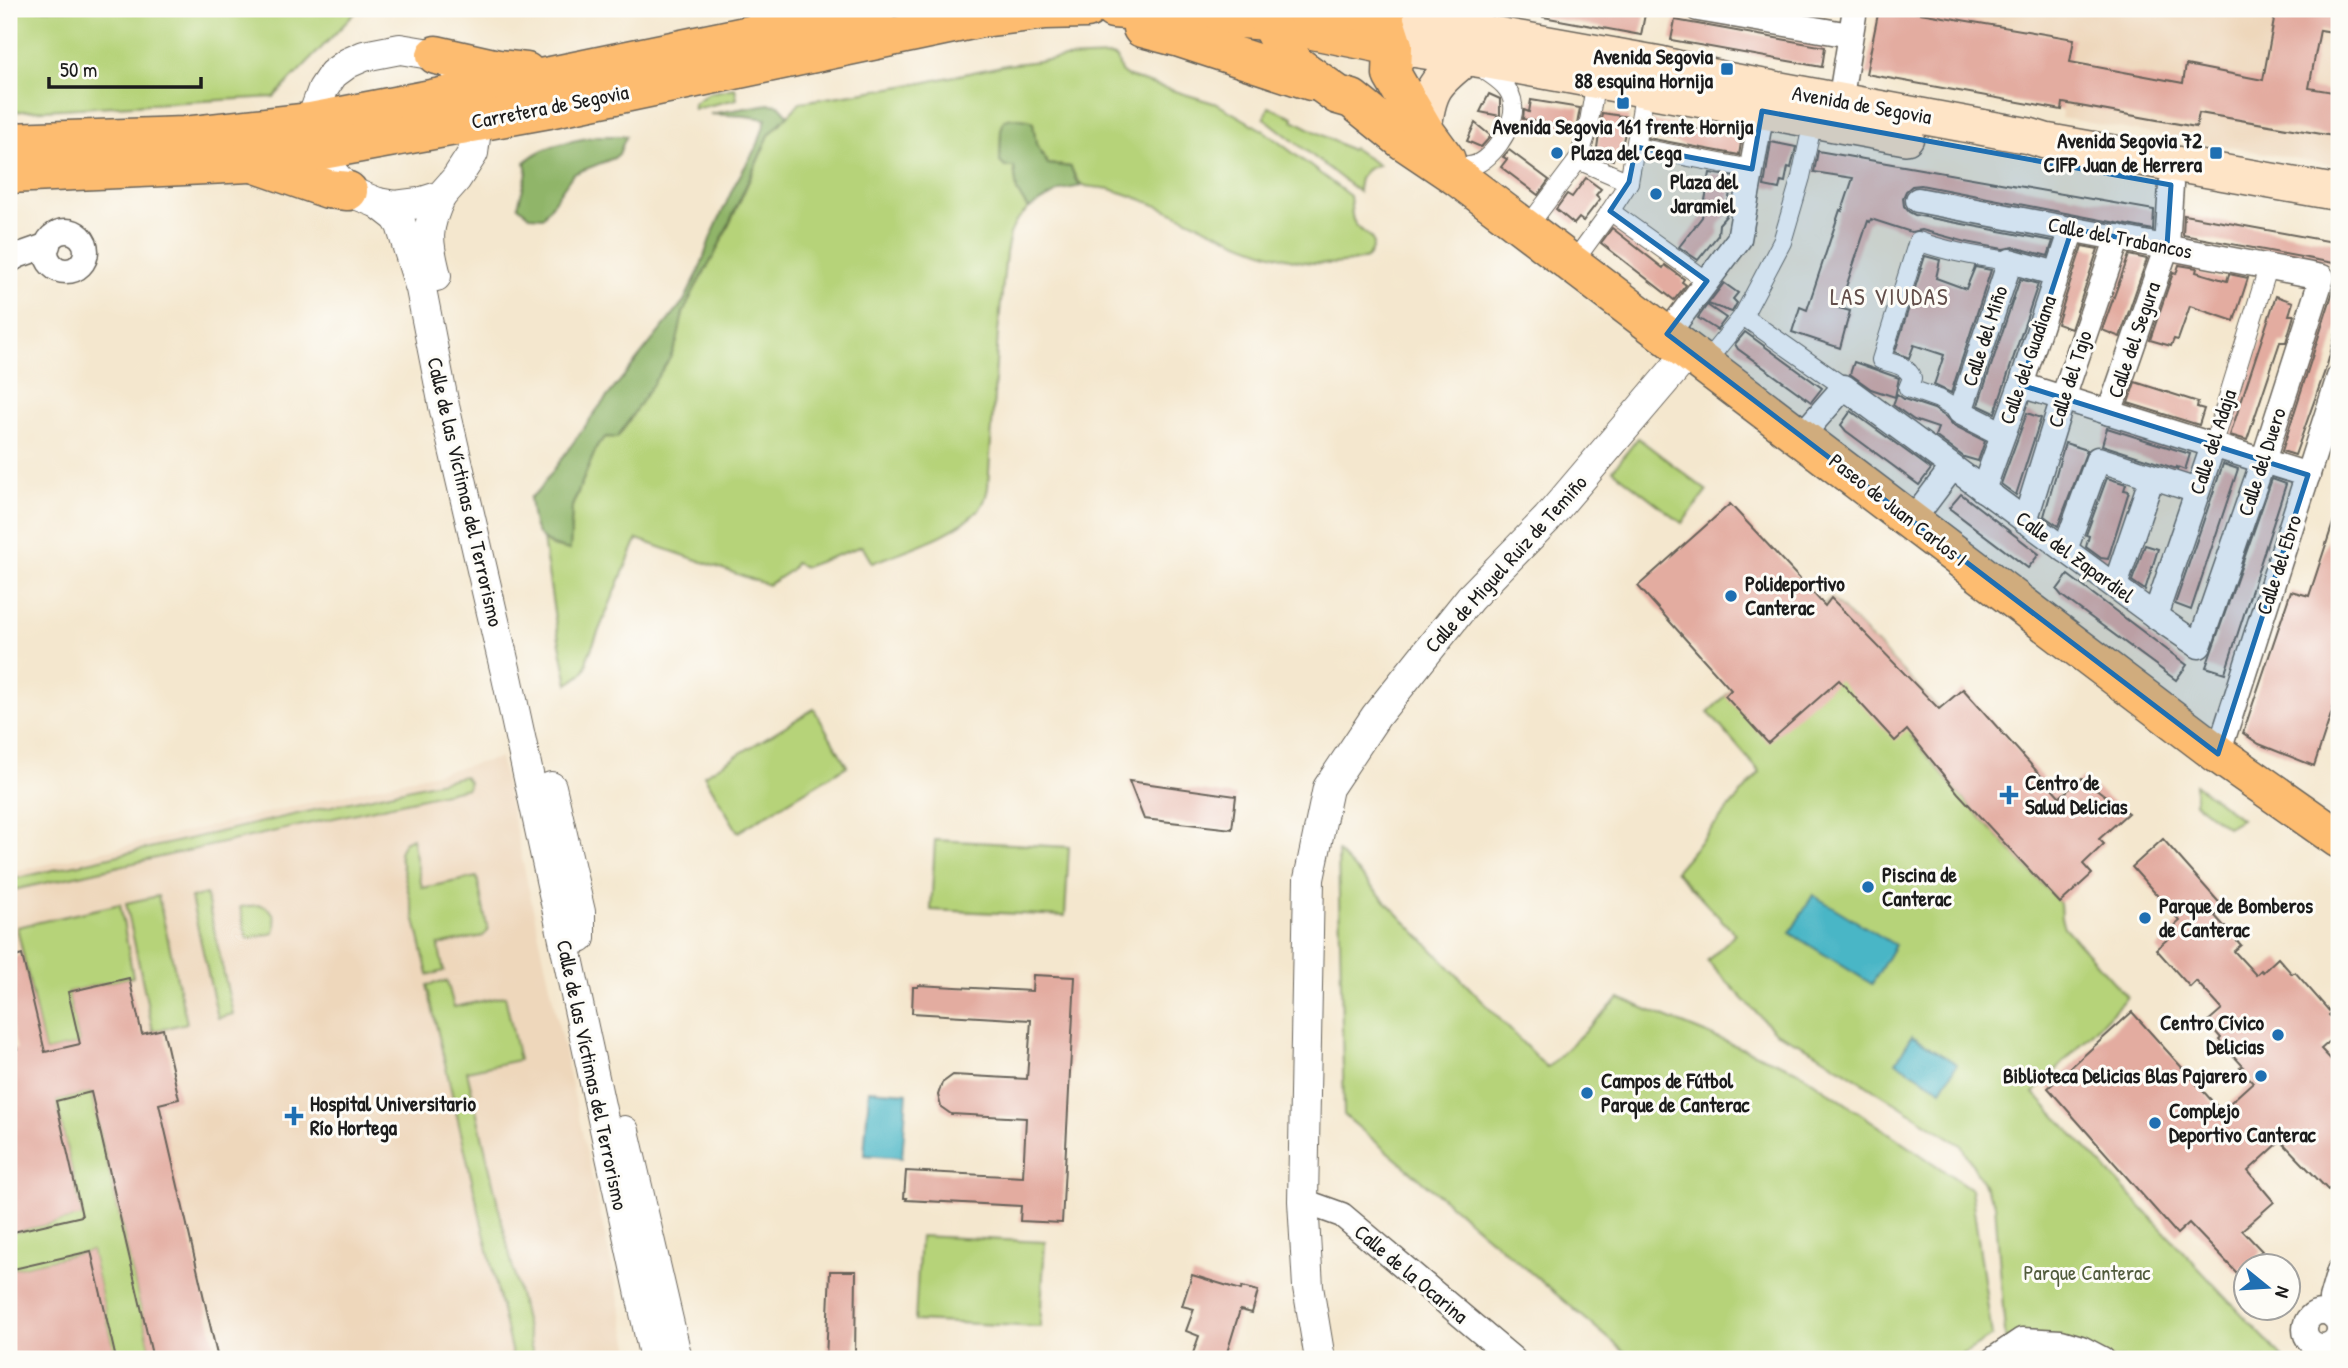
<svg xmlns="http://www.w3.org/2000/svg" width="2348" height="1368" font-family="'Patrick Hand',sans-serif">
	<rect width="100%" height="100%" fill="#fdfcf7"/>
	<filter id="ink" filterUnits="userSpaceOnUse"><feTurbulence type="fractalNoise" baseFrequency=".0143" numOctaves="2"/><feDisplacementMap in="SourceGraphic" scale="14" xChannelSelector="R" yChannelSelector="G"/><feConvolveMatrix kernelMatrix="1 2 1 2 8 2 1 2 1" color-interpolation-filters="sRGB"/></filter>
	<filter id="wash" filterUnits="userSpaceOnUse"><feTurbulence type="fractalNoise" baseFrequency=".00686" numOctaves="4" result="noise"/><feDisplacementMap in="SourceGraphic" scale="28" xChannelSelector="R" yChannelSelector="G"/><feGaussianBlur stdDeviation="1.57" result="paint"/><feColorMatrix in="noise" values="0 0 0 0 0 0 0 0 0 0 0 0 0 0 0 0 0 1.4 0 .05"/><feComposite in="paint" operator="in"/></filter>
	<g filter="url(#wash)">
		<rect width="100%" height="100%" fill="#f4e7ce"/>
		<g fill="#eed7bb">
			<polygon points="1896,9 2339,9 2339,166 2061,118 2074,39"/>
			<polygon points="500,758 632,1359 9,1359 9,873"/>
		</g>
		<g fill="#b6d379" stroke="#69784a" stroke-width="2">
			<polygon points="9,9 359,9 274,97 9,112"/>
			<path d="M1111 56 1117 58 1121 72 1126 76 1217 104 1264 131 1350 196C1351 203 1351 213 1353 220 1361 238 1384 233 1367 258 1345 265 1320 265 1298 261 1233 247 1176 208 1113 190 1089 183 1082 195 1071 167L1048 164 1036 144 1033 123 1001 130 1000 162 1014 167 1017 191 1028 209 1016 221 1010 234 1006 253 998 333 988 488C986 496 985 503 980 508 957 535 904 550 872 563L862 546 805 567 795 563 791 570 768 585 637 539 587 659C587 673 580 676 568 684L555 619 543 539 551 546 570 550 572 507 598 444 606 437 617 438 629 422 680 325C686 298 703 277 715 253 735 215 752 174 769 135L801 102 922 83 1006 65 1064 58Z"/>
			<polygon points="735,88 737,99 694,109 693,104 709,93"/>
			<path d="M1269 107 1293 117V120L1351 150 1353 148 1378 165C1364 168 1357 178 1359 192L1264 118Z"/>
			<polygon points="1638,438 1707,491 1682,523 1613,470"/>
			<polygon points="1831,598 1939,709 1911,736 1958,793 2060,903 2061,918 2064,927 2127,997 2034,1093 2284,1359 2007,1359 1995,1204 1961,1145 1812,1050 1775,1032 1707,961 1735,934 1675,871 1760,772 1708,712"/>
			<polygon points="814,709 847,766 738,832 704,775"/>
			<polygon points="464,776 469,782 468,788 9,891 9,880"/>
			<polygon points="2195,784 2241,819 2227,827 2195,803"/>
			<polygon points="412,838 422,888 477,877 488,931 483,936 438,945 444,971 428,975 399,852 404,842"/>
			<polygon points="935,840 1069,847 1065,916 931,910"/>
			<polygon points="1338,852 1547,1068 1619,998 1798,1071 1971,1189 1992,1336 1955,1359 1633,1359 1344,1115"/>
			<polygon points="206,894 233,1014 218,1018 191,898"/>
			<polygon points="158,896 187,1023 153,1031 126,903"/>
			<polygon points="120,904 133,977 68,992 80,1044 45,1052 17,927"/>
			<path d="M260 905C273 907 278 921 274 933L247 939 240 907Z"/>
			<polygon points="447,981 454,1007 505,996 519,1060 467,1071 534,1359 513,1359 427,985"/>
			<polygon points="91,1092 153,1359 116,1359 91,1251 9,1270 9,1233 82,1216 56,1101"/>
			<polygon points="920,1236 1045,1242 1040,1327 915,1321"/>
		</g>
		<g fill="#90b569" stroke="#566842" stroke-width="2">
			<path d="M769 104 779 105 788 115 769 135 715 254 697 284 683 313 677 342 670 358 617 438 606 437 598 444 572 506 570 550C534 542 534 532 530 498L539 490 599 407 684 301 699 271 710 239 734 186 758 144 766 119 745 116 710 114Z"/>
			<polygon points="1012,118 1028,120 1033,123 1036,144 1048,164 1071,167 1076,181 1082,186 1061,190 1028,209 1017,191 1014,167 1005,167 1000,162 1001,130 1004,120"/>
			<path d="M596 136H626L619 154 614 158 573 174 543 217 530 216 518 206 527 173 525 162C543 144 572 142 596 136Z"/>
		</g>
		<g fill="#49b6c6" stroke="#326971" stroke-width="2">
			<polygon points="1813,895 1895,945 1872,984 1790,933"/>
			<polygon points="1912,1036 1957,1064 1941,1090 1896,1062"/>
			<polygon points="869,1090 907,1093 902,1158 864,1155"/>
		</g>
		<g id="blocks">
			<g fill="#e3aca0">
				<polygon points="1543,9 1646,9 1641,35 1543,17"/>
				<polygon points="1879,9 1896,9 2074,39 2070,62 2183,83 2186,65 2263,80 2276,9 2339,9 2339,33 2320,30 2309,88 2339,93 2339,137 2199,113 2196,127 2063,103 2062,110 1866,74"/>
				<polygon points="1675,20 1825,47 1822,67 1671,40"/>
				<polygon points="1489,94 1500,99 1500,116 1480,112"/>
				<polygon points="1531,100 1580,108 1576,130 1523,119 1524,110 1529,112"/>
				<polygon points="1602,113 1629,117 1620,153 1615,152 1613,160 1596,155"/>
				<polygon points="1651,121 1742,137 1739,155 1648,138"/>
				<polygon points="1475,123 1491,136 1481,147 1467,141"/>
				<polygon points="1771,142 1796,147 1791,168 1788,167 1785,182 1781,181 1779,189 1764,186"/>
				<polygon points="1509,150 1549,180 1538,195 1501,167 1507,159 1503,157"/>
				<polygon points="1818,151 2154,210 2153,230 1921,185 1912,186 1906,191 1903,198 1904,206 1909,212 1915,215 2053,241 2048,256 2014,247 2003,249 1966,242 1922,230 1911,232 1871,219 1870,222 1868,221 1839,308 1850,311 1840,348 1792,332 1800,307 1807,310 1840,210 1842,211 1853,178 1814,172"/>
				<polygon points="1710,173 1735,177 1734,180 1732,180 1726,216 1719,224 1718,235 1698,260 1679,247 1702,217"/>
				<polygon points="1586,178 1601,189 1596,195 1600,199 1583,221 1579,218 1574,224 1556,209 1567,194 1572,197"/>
				<polygon points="2184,215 2339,243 2339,264 2183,235"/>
				<polygon points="1612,228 1663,268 1665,265 1684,279 1682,282 1686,285 1674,300 1601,243"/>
				<polygon points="2082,246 2098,249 2071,329 2057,324"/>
				<polygon points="2129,255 2147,259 2120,337 2102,330"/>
				<polygon points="1925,256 1940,260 1936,278 1966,289 1975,267 1991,270 1951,393 1934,385 1944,355 1914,345 1909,358 1895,352"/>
				<polygon points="2179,265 2197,268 2196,272 2227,281 2229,274 2248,278 2234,321 2190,306 2178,340 2174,339 2171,346 2150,340 2173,273 2176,274"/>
				<polygon points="2336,273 2339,274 2339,322 2327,365 2295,455 2282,451 2336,282"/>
				<polygon points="2020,279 2038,284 1995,413 1978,405"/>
				<polygon points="1724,283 1738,293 1733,299 1737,303 1732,312 1708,304"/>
				<polygon points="2276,296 2293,302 2289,315 2294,315 2286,342 2280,342 2247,440 2230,435"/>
				<polygon points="1707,305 1726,318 1717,330 1698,318"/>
				<polygon points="1745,332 1822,388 1811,402 1738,349 1735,344"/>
				<polygon points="1854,362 1899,378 1895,397 1871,389 1850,374"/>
				<polygon points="2135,382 2198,402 2197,407 2204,409 2199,425 2128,403"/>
				<polygon points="1897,394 1904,399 1934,409 1946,417 1953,425 1985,441 1978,461 1964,457 1935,436 1938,428 1914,420 1893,405"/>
				<polygon points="1851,411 1931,469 1919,485 1846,431 1841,425"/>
				<polygon points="2027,413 2041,418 2016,495 2001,484"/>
				<polygon points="2107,428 2190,454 2185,470 2177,467 2177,469 2102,445"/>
				<polygon points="2065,443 2087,450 2058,526 2044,516"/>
				<polygon points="2223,464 2238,469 2191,610 2175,604"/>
				<polygon points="2107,478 2126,484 2124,490 2129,491 2108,559 2101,558 2086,547 2089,536 2086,535"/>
				<polygon points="2272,479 2286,484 2225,673 2206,667"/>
				<polygon points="1961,494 2039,554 2028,568 1949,508"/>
				<polygon points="1730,504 1825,606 1831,598 1939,709 1963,689 2060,797 2082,778 2128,813 2099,839 2104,844 2083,864 2092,874 2060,903 1958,793 1907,730 1895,741 1839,680 1768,743 1725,696 1731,690 1638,586"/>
				<polygon points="2336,514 2339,514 2339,690 2314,766 2259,744 2243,733 2291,591 2309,596"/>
				<polygon points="2145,545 2158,549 2145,590 2132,581"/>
				<polygon points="2068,575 2187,665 2176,680 2062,596 2057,590"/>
				<polygon points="1129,781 1236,796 1232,829 1144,819"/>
				<polygon points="2163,839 2224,908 2215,916 2241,945 2234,951 2256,975 2261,970 2263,972 2278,958 2292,974 2295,972 2331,1013 2329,1015 2339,1026 2339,1033 2321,1049 2339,1068 2339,1179 2328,1190 2281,1141 2248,1171 2274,1202 2242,1230 2262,1251 2237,1273 2189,1223 2177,1234 2048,1088 2132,1012 2221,1111 2253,1082 2240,1068 2243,1066 2219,1040 2221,1038 2207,1022 2222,1009 2196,981 2190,987 2156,949 2177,931 2173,927 2180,921 2132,867"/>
				<polygon points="22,955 45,1052 80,1044 68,992 129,978 142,1034 163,1029 179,1099 159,1104 218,1359 153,1359 91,1092 56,1101 82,1216 9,1233 9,1051 17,1049 9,1014 9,959"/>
				<polygon points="1033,975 1075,977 1062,1223 1020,1221 1021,1206 906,1200 907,1198 904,1198 906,1171 1023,1177 1026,1118 951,1114 941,1107 938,1095 942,1083 953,1075 1027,1079 1031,1020 912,1013 913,987 918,987 918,985 1032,991"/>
				<polygon points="91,1251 116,1359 9,1359 9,1270"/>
				<polygon points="830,1271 856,1271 855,1359 826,1359"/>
				<polygon points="1192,1275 1241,1290 1242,1287 1258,1291 1252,1313 1240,1310 1225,1359 1191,1359 1199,1336 1186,1331 1194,1309 1182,1306"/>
			</g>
		</g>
	</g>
	<g filter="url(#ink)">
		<use href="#blocks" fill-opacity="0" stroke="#68635a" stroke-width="2"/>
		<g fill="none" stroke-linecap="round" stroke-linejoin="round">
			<g stroke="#68635a" stroke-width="20">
				<g id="pedestrian">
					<polyline points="1636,147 1752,169"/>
					<polyline points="1578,160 1629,182"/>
					<path d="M1468 166C1489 166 1516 125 1513 105 1512 89 1499 80 1487 72L1488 65"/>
					<polyline points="1610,211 1707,281"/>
					<polyline points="1526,229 1578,160 1587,133 1596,81"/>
					<polyline points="1572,264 1607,216 1629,182 1645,90"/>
					<polyline points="1743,316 1844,387"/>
					<polyline points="1705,363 1743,316 1782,242 1801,177 1813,121"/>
					<path d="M1960 412 1939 399 1908 388 1912 378C1907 365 1893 363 1881 360L1918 241C1948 252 1978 257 2010 261"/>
					<polyline points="2213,446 2268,268"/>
				</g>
			</g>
			<g stroke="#68635a" stroke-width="27">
				<g id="minor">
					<polyline points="1698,9 1850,35"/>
					<polyline points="1838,115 1855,9"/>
					<circle cx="66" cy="251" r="20"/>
					<polyline points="9,261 17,256 48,245"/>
					<polyline points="1667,334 1739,239 1762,111"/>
					<polyline points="2021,385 2308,475"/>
					<polyline points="2109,413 2167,246 2171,185"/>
					<polyline points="2003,434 1960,412 2010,261 2057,274"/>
					<polyline points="1801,436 1844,387 2155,616 2199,646 2263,461 2322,277 1918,200"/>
					<polyline points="1983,490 2021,385 2072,229"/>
					<polyline points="1912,521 1952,468"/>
					<polyline points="2025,521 2063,398 2118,237"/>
					<polyline points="2065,550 2098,459 2197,491"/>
					<polyline points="2115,586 2152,477"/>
					<polyline points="2155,616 2213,446"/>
					<polyline points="2218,754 2339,377"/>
					<polyline points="1303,1201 1342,1215 1513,1359"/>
					<circle cx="2322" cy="1329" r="17"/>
					<polyline points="2333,1316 2331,1299 2339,1271"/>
					<polyline points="1994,1359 2022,1340 2061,1342 2081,1348 2102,1359"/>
				</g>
			</g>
			<g stroke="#68635a" stroke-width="32">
				<g id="tertiary">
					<polygon points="400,49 436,55 456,68 472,92 477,122 473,153 456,179 441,196 419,203 395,206 378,203 348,191 315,152 311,122 323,89 333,74 348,63 364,56"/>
					<polyline points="378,203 396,217 401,225 421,289 444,406 507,677 655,1359"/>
					<path d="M436 276C427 241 425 229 441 196"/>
					<polyline points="551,787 580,912 580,938"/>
					<polyline points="624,1131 677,1359"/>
					<polyline points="1320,1359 1308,1287 1303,1201 1309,879 1328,788 1376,716 1470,598 1547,519 1690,351"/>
				</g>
			</g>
			<g stroke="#68635a" stroke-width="38">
				<g id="secondary">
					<polyline points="1385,15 1660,64 1726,80 2029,136 2045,141 2339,193"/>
					<polyline points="1393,46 1489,61 1906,137"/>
					<path d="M1424 130C1428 89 1435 82 1467 57"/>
				</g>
			</g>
			<g stroke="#68635a" stroke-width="41">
				<g id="primary">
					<polyline points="1113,9 1267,21 1393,46"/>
					<polyline points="1262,9 1281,45 1296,65 1338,95 1352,99 1404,141 1459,178 2218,754 2339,839"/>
					<polyline points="1344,9 1385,15"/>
					<polyline points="1381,9 1393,46 1392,75 1424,130 1446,160"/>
					<polyline points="1142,28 1180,38 1311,81"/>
					<polyline points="436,55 498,69 526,72"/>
					<polyline points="9,142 184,136 311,122 556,75 876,9"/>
					<polyline points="256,164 328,189 348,191"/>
					<polyline points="9,174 250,163 549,109 982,18 1046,10 1087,9"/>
				</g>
			</g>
			<use href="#pedestrian" stroke="#fff" stroke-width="18"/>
			<use href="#minor" stroke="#fff" stroke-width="24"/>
			<use href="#tertiary" stroke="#fff" stroke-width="30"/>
			<use href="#secondary" stroke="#fee4c6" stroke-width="35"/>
			<use href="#primary" stroke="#fdbc70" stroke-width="38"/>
		</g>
	</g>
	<path fill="#1f6fb2" fill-opacity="0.2" stroke="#1f6fb2" stroke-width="5" stroke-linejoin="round" d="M1762 111 2171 185 2167 246 2072 229 2021 385 2308 475 2218 754 1667 334 1707 281 1610 211 1629 182 1636 147 1752 169Z"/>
	<g fill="#1f6fb2" stroke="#fdfcf7" stroke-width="2.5">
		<rect x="1720" y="62" width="14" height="14" rx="3.5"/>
		<rect x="1616" y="96" width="14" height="14" rx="3.5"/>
		<circle cx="1557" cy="153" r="7"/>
		<rect x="2209" y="146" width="14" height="14" rx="3.5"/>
		<circle cx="1656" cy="194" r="7"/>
		<circle cx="1731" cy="596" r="7"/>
		<path d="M2005.5 784.5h7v7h7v7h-7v7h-7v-7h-7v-7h7z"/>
		<circle cx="1868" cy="887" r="7"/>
		<circle cx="2145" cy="918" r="7"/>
		<circle cx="2278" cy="1035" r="7"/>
		<circle cx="2261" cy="1076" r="7"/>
		<circle cx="1587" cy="1093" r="7"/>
		<path d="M290.5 1105.5h7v7h7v7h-7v7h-7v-7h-7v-7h7z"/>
		<circle cx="2155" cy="1123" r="7"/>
	</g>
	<g text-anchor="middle" stroke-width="6" stroke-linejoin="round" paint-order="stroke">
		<g font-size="21" font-weight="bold" fill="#1c1c1c" stroke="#fdfcf7" text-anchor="start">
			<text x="1713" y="64" text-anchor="end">Avenida Segovia<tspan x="1713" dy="24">88 esquina Hornija</tspan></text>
			<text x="1623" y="134" text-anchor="middle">Avenida Segovia 161 frente Hornija</text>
			<text x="2202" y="148" text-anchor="end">Avenida Segovia 72<tspan x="2202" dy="24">CIFP Juan de Herrera</tspan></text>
			<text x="1571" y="160">Plaza del Cega</text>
			<text x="1670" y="189">Plaza del<tspan x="1670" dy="24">Jaramiel</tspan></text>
			<text x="1745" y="591">Polideportivo<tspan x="1745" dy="24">Canterac</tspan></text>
			<text x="2025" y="790">Centro de<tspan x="2025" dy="24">Salud Delicias</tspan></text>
			<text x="1882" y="882">Piscina de<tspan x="1882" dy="24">Canterac</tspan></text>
			<text x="2159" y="913">Parque de Bomberos<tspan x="2159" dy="24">de Canterac</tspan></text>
			<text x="2264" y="1030" text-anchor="end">Centro Cívico<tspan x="2264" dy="24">Delicias</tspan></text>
			<text x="2247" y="1083" text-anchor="end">Biblioteca Delicias Blas Pajarero</text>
			<text x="1601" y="1088">Campos de Fútbol<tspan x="1601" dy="24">Parque de Canterac</tspan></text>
			<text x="310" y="1111">Hospital Universitario<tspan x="310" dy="24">Río Hortega</tspan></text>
			<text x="2169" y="1118">Complejo<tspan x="2169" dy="24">Deportivo Canterac</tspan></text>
		</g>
		<g font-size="21" fill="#1c1c1c" stroke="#fdfcf7">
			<text transform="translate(1862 105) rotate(10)" y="7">Avenida de Segovia</text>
			<text transform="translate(550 107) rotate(-11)" y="7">Carretera de Segovia</text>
			<text transform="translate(2120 238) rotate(11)" y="7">Calle del Trabancos</text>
			<text transform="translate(1985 336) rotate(-72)" y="7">Calle del Miño</text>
			<text transform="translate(2134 340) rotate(-71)" y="7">Calle del Segura</text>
			<text transform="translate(2028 360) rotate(-71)" y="7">Calle del Guadiana</text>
			<text transform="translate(2070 379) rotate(-72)" y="7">Calle del Tajo</text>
			<text transform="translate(2213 442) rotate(-72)" y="7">Calle del Adaja</text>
			<text transform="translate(2262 462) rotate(-72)" y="7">Calle del Duero</text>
			<text transform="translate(465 492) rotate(77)" y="7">Calle de las Víctimas del Terrorismo</text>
			<text transform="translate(1898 510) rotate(38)" y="7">Paseo de Juan Carlos I</text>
			<text transform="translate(2075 557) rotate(36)" y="7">Calle del Zapardiel</text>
			<text transform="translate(1506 564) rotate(-48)" y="7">Calle de Miguel Ruiz de Temiño</text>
			<text transform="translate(2279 565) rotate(-72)" y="7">Calle del Ebro</text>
			<text transform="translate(592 1075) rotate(78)" y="7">Calle de las Víctimas del Terrorismo</text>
			<text transform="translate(1411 1274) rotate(40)" y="7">Calle de la Ocarina</text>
		</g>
		<g font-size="21" fill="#525c3d" stroke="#fdfcf7">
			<text x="2087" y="1280">Parque Canterac</text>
		</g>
		<g font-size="23" letter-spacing="2" fill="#624e4a" stroke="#fdfcf7">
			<text x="1890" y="305">LAS VIUDAS</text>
		</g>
	</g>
	<rect width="2348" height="1368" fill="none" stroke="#fdfcf7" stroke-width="35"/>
	<g transform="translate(2267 1287) rotate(108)"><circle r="33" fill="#fdfcf7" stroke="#a3a29f" stroke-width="2"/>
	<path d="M0-5L12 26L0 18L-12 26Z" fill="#1f6fb2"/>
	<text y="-10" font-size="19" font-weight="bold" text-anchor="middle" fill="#1c1c1c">N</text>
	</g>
	<path d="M49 77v10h152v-10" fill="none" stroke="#1c1c1c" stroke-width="3.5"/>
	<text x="60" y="77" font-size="21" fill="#1c1c1c" stroke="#fdfcf7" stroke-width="5" paint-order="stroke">50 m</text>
</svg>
